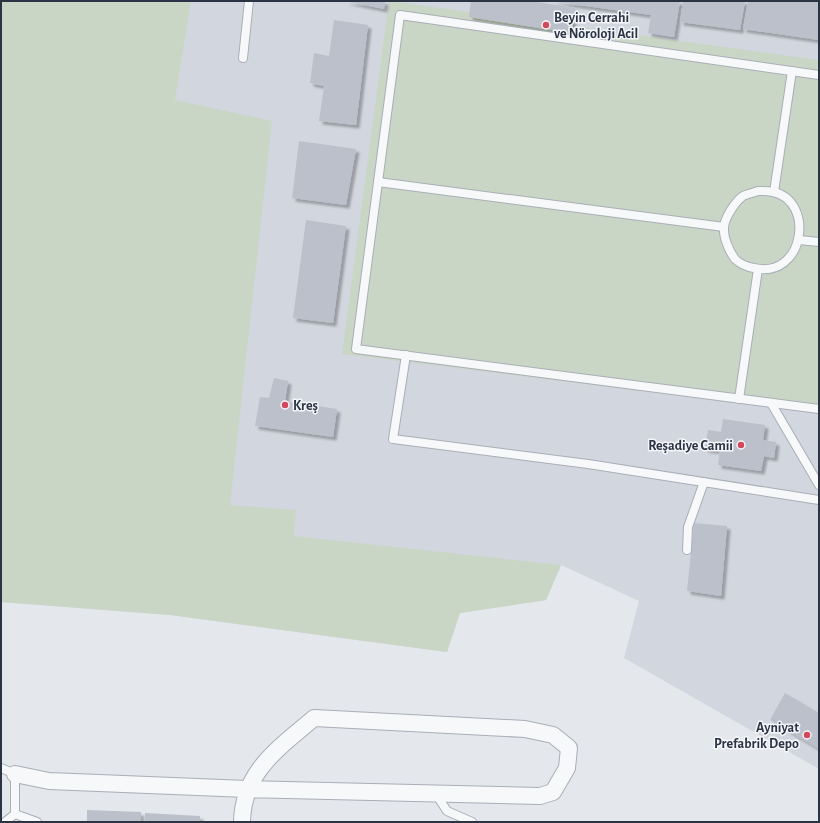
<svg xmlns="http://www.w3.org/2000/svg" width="820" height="823" font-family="'Alegreya Sans',sans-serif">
	<defs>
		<filter id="shadow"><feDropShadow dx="3.5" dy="3.5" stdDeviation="1" flood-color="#0004"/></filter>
	</defs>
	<rect width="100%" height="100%" fill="#e4e7ec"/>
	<polygon fill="#d2d6de" points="1,1 819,1 819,769 624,658 639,601 561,565 546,600 460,613 447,652 170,615 1,602"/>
	<g fill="#c9d6c5">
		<polygon points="1,1 191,1 175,100 272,121 230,505 296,510 294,536 561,565 546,600 460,613 447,652 170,615 1,602"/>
		<polygon points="389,1 819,60 819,413 342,354"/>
	</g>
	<g fill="#bbc0ca" filter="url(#shadow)">
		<polygon points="345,1 385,1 384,9"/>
		<polygon points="471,1 531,1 575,8 571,33 469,17"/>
		<polygon points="550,1 680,1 674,37 648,33 651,15"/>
		<polygon points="683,1 745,1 740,30 680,22"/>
		<polygon points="748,1 819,1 819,40 743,29"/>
		<polygon points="334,20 368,25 356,125 319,121 324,86 310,83 314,53 329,56"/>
		<polygon points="299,141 356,149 346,205 292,198"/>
		<polygon points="306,220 346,226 333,323 293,318"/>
		<polygon points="274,378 288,381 285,401 337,409 333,437 255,426 260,397 269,398"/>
		<polygon points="723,419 765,425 763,440 776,442 774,458 764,456 761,471 718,465 720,451 705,449 708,430 721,432"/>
		<polygon points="694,523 727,526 721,596 687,591"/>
		<polygon points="785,693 819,713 819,749 770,720"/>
		<polygon points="87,810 141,812 141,822 87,822"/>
		<polygon points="145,813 200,816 200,822 145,822"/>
	</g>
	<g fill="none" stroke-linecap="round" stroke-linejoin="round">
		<g stroke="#a9aeb7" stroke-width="10">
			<g id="lane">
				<polyline points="243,58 249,1"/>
				<polyline points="819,75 400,15 356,349 819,409"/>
				<polyline points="378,182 724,227"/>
				<path d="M758 191C762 191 768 191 773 192 816 201 804 280 754 268 747 267 740 264 735 259 729 251 723 237 724 227 725 217 735 202 743 196 747 194 753 193 758 191Z"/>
				<polyline points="774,192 792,71"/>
				<polyline points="799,240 819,242"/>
				<polyline points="406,355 393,439 588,464 819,500"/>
				<polyline points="739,399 758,269"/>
				<polyline points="771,403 819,485"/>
				<polyline points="687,550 688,527 704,482"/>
				<polyline points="1,768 15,774 15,814"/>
				<polyline points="436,794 447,811 472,822"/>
				<polyline points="15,814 37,822"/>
				<polyline points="5,822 15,814"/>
			</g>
		</g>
		<g stroke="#a9aeb7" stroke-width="18">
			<path id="street" d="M15 774 49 781 247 789 540 796 553 792 567 768 569 748 553 735 525 729 314 718C279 748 243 771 242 822"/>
		</g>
		<use href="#lane" stroke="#f7f8fa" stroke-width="8"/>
		<use href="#street" stroke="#f7f8fa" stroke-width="16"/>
	</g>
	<g fill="#d1495b" stroke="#f4f6f9" stroke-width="1.5">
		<circle cx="546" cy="25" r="4"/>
		<circle cx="285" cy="405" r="4"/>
		<circle cx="741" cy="445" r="4"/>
		<circle cx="807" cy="735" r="4"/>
	</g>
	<g text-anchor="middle" stroke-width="3" stroke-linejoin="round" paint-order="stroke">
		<g font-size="14" font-weight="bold" fill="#2b3445" stroke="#f4f6f9" text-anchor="start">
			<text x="554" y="22">Beyin Cerrahi<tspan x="554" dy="16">ve Nöroloji Acil</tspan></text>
			<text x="293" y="410">Kreş</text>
			<text x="733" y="450" text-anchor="end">Reşadiye Camii</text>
			<text x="799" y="732" text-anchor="end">Ayniyat<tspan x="799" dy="16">Prefabrik Depo</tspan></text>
		</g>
	</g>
	<rect width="820" height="823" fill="none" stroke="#2b3445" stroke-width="4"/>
</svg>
